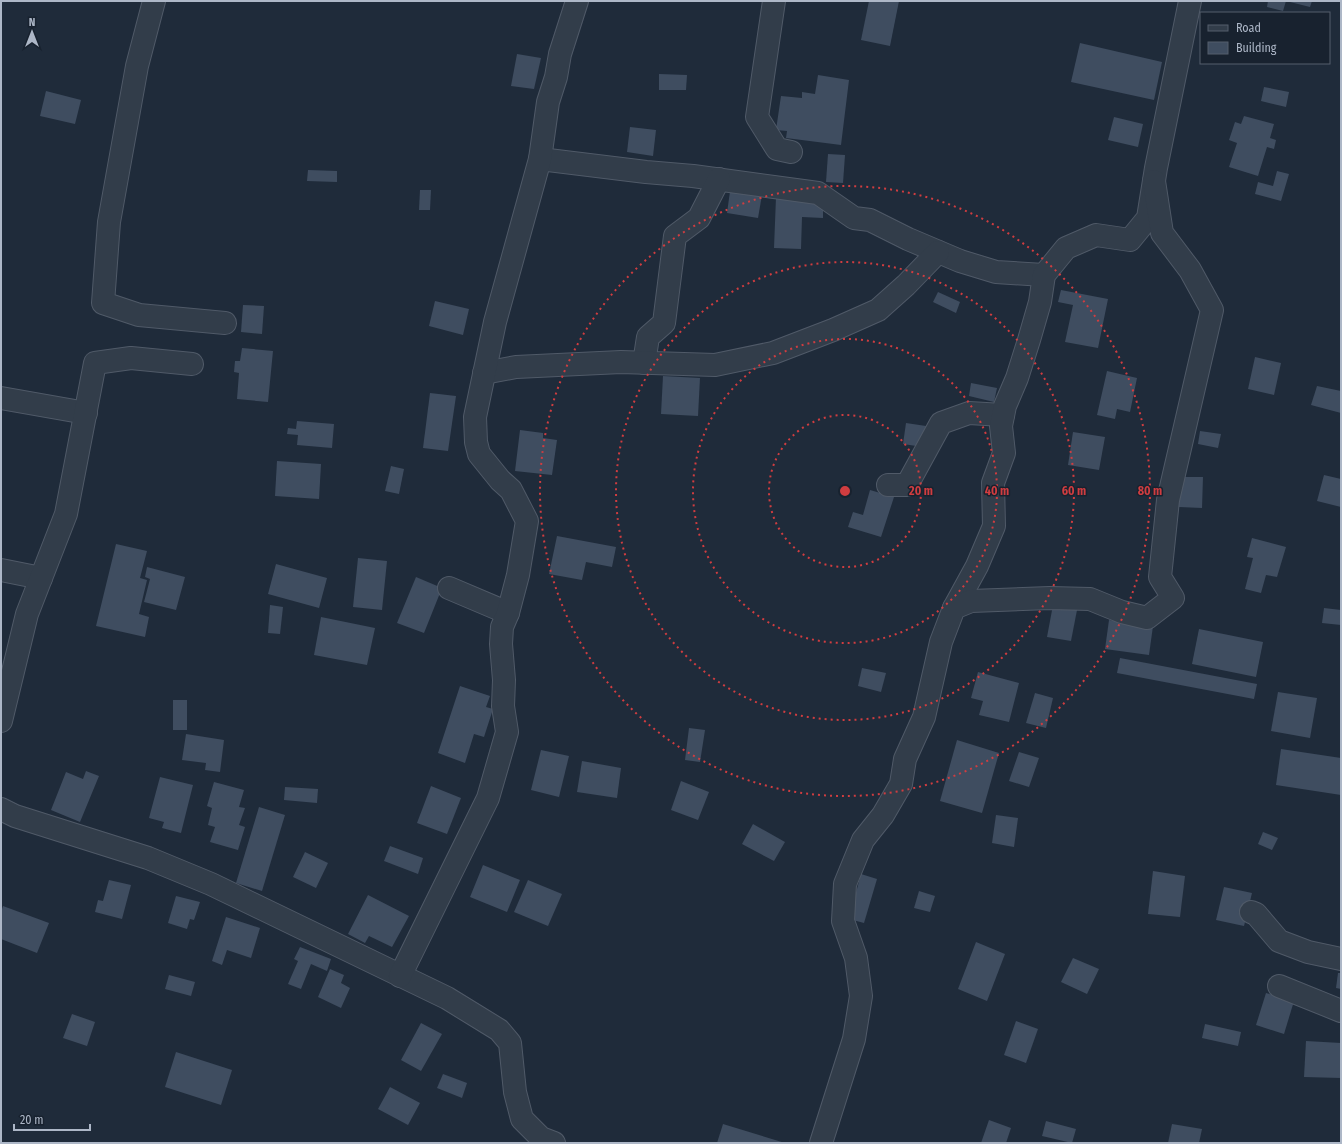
<svg xmlns="http://www.w3.org/2000/svg" width="1342" height="1144" font-family="'Fira Sans Condensed',sans-serif">
	<rect width="100%" height="100%" fill="#1f2b3a"/>
	<g fill="#3f4d60">
		<polygon points="869,1 899,1 890,46 861,40"/>
		<polygon points="1268,1 1286,1 1283,11 1267,7"/>
		<polygon points="1286,1 1312,1 1310,7"/>
		<polygon points="1080,43 1162,62 1154,100 1071,82"/>
		<polygon points="517,54 541,58 534,89 511,86"/>
		<polygon points="659,74 687,75 686,90 659,90"/>
		<polygon points="818,75 849,80 841,145 786,138 787,131 776,130 781,96 802,98 802,92 815,94"/>
		<polygon points="1264,87 1289,92 1286,107 1261,101"/>
		<polygon points="46,91 81,100 75,124 40,116"/>
		<polygon points="1244,116 1274,124 1270,138 1276,140 1274,149 1267,147 1258,176 1229,167 1237,143 1229,140 1235,122 1241,124"/>
		<polygon points="1114,117 1143,124 1138,147 1108,140"/>
		<polygon points="630,127 656,130 653,156 627,152"/>
		<polygon points="828,154 845,155 843,183 826,182"/>
		<polygon points="308,170 337,171 337,182 307,181"/>
		<polygon points="1277,171 1289,174 1281,201 1255,194 1258,182 1273,186"/>
		<polygon points="731,184 763,189 758,218 727,213"/>
		<polygon points="420,190 431,190 430,210 419,210"/>
		<polygon points="776,197 823,199 823,218 802,217 801,249 774,248"/>
		<polygon points="1061,290 1108,299 1098,348 1065,342 1073,305 1058,302"/>
		<polygon points="938,292 960,302 956,313 933,302"/>
		<polygon points="435,301 469,309 463,335 429,326"/>
		<polygon points="243,305 264,306 262,334 241,332"/>
		<polygon points="242,348 273,351 268,402 237,399 239,373 234,372 235,361 240,361"/>
		<polygon points="1255,357 1281,363 1274,395 1248,389"/>
		<polygon points="1107,371 1137,378 1130,412 1117,409 1115,419 1097,415"/>
		<polygon points="663,376 700,378 698,416 661,414"/>
		<polygon points="971,383 997,388 994,402 969,396"/>
		<polygon points="1317,386 1341,391 1341,413 1311,405"/>
		<polygon points="430,393 456,396 448,451 423,448"/>
		<polygon points="297,421 334,424 332,448 297,445 298,435 287,434 288,428 296,429"/>
		<polygon points="906,423 926,426 923,447 903,444"/>
		<polygon points="520,430 543,433 543,438 557,440 552,475 515,471"/>
		<polygon points="1200,431 1221,434 1218,448 1198,444"/>
		<polygon points="1073,432 1105,437 1099,470 1068,465"/>
		<polygon points="277,461 321,464 319,499 275,496"/>
		<polygon points="391,466 404,469 399,494 385,491"/>
		<polygon points="1324,475 1341,479 1341,507 1317,501"/>
		<polygon points="1179,477 1203,477 1202,508 1179,507"/>
		<polygon points="870,490 894,497 881,537 848,527 853,512 863,515"/>
		<polygon points="557,536 616,547 612,567 586,562 582,580 549,574"/>
		<polygon points="1252,538 1286,547 1277,577 1266,575 1261,593 1245,589 1253,558 1247,557"/>
		<polygon points="116,544 147,551 140,578 147,580 139,614 149,617 145,637 96,626"/>
		<polygon points="358,558 387,561 382,610 353,607"/>
		<polygon points="276,564 327,578 319,608 268,594"/>
		<polygon points="147,567 185,577 176,610 144,602 150,579 145,577"/>
		<polygon points="416,577 442,588 424,633 397,623"/>
		<polygon points="270,605 283,607 280,634 268,633"/>
		<polygon points="1053,605 1077,610 1071,641 1047,637"/>
		<polygon points="1324,608 1341,610 1341,625 1322,623"/>
		<polygon points="321,617 375,628 367,665 314,655"/>
		<polygon points="1109,620 1153,626 1149,655 1105,649"/>
		<polygon points="1199,629 1263,642 1256,677 1192,664"/>
		<polygon points="1120,658 1257,684 1254,699 1117,673"/>
		<polygon points="862,668 886,673 881,692 858,686"/>
		<polygon points="978,672 1019,683 1009,722 979,715 983,701 971,698"/>
		<polygon points="460,686 490,696 486,707 493,709 484,737 474,734 465,763 438,753"/>
		<polygon points="1278,692 1317,698 1310,738 1271,731"/>
		<polygon points="1035,693 1053,698 1046,728 1026,723"/>
		<rect x="173" y="700" width="14" height="30"/>
		<polygon points="689,728 705,730 700,762 685,760"/>
		<polygon points="186,734 224,740 220,772 205,770 206,763 182,760"/>
		<polygon points="957,740 999,753 982,813 940,801"/>
		<polygon points="1281,749 1341,758 1341,795 1276,785"/>
		<polygon points="541,750 569,756 559,797 531,790"/>
		<polygon points="1019,752 1039,758 1029,787 1009,781"/>
		<polygon points="582,761 621,768 617,798 577,792"/>
		<polygon points="86,771 99,776 80,822 51,810 66,772 83,779"/>
		<polygon points="160,777 193,785 181,833 162,828 164,822 149,818"/>
		<polygon points="681,781 709,792 698,820 671,810"/>
		<polygon points="214,782 244,790 239,807 245,808 239,825 245,827 238,850 210,842 215,827 208,825 212,808 207,806"/>
		<polygon points="431,786 461,798 447,834 417,823"/>
		<polygon points="285,787 318,789 317,803 284,800"/>
		<polygon points="259,807 285,815 262,891 236,883"/>
		<polygon points="996,815 1018,818 1014,847 992,843"/>
		<polygon points="753,824 785,842 774,861 742,844"/>
		<polygon points="1263,832 1278,838 1272,850 1258,844"/>
		<polygon points="390,846 423,858 418,874 384,861"/>
		<polygon points="305,852 328,863 316,888 293,877"/>
		<polygon points="483,865 520,880 507,912 470,897"/>
		<polygon points="1153,871 1185,876 1180,917 1148,914"/>
		<polygon points="861,874 877,879 864,923 849,919"/>
		<polygon points="109,880 131,885 122,919 95,912 98,900 103,901"/>
		<polygon points="528,880 562,894 548,926 514,912"/>
		<polygon points="1224,887 1252,893 1244,926 1216,920"/>
		<polygon points="919,891 935,896 930,912 914,908"/>
		<polygon points="368,895 409,916 392,947 369,936 365,943 348,934"/>
		<polygon points="176,896 200,902 194,920 190,919 187,929 168,923"/>
		<polygon points="3,906 49,923 37,953 1,939 1,912"/>
		<polygon points="226,917 260,928 251,958 227,950 222,965 212,961"/>
		<polygon points="976,942 1005,954 987,1001 958,989"/>
		<polygon points="300,947 331,959 327,971 311,964 301,989 288,984 298,961 294,959"/>
		<polygon points="1073,958 1099,969 1087,994 1061,982"/>
		<polygon points="330,969 344,975 341,983 350,988 341,1008 318,997"/>
		<polygon points="1338,973 1341,973 1341,989 1336,988"/>
		<polygon points="169,975 195,982 191,996 165,989"/>
		<polygon points="1266,993 1294,1001 1284,1034 1256,1025"/>
		<polygon points="72,1014 95,1022 87,1046 63,1038"/>
		<polygon points="1016,1021 1038,1029 1026,1063 1004,1055"/>
		<polygon points="421,1023 442,1034 421,1071 401,1060"/>
		<polygon points="1205,1024 1241,1032 1238,1046 1202,1038"/>
		<polygon points="1306,1041 1341,1043 1341,1078 1304,1077"/>
		<polygon points="176,1052 232,1070 221,1105 165,1087"/>
		<polygon points="443,1074 467,1083 462,1098 437,1088"/>
		<polygon points="390,1087 420,1103 408,1125 378,1109"/>
		<polygon points="989,1120 1011,1128 1006,1143 981,1143"/>
		<polygon points="1046,1121 1076,1129 1072,1143 1042,1136"/>
		<polygon points="723,1124 785,1143 717,1143"/>
		<polygon points="1172,1124 1202,1129 1199,1143 1168,1143"/>
	</g>
	<g fill="none" stroke-linecap="round" stroke-linejoin="round">
		<g stroke="#505a68" stroke-width="24">
			<g id="street">
				<polyline points="154,1 137,66 109,222 103,303 139,315 225,323"/>
				<polyline points="774,1 757,117 777,149 791,152"/>
				<polyline points="540,159 646,172 693,176 818,193 854,218 870,220 908,239 960,261 996,272 1044,275"/>
				<polyline points="644,363 648,337 664,323 675,236 699,218 719,179"/>
				<polyline points="484,373 516,367 621,362 715,365 773,353 833,330 878,310 906,285 938,252"/>
				<polyline points="1,398 86,413"/>
				<polyline points="888,485 907,485 941,423 969,413 1003,415"/>
				<polyline points="1,570 41,578"/>
				<polyline points="449,588 508,613"/>
				<polyline points="954,608 977,566 994,526 993,483 1004,453 1001,426 1005,406 1017,378 1029,340 1040,302 1044,275 1066,248 1096,235 1130,240 1148,218 1156,168 1190,1"/>
				<polyline points="1,721 27,614 66,514 95,363 131,358 192,364"/>
				<polyline points="1,809 15,816 148,858 211,884 447,998 499,1030 510,1043 515,1092 522,1119 541,1138 554,1143"/>
				<polyline points="1251,912 1256,914 1279,941 1308,952 1341,959"/>
				<polyline points="400,976 488,798 507,732 503,706 504,680 501,644 502,627 508,613 518,575 527,521 511,490 500,480 479,454 476,442 475,417 495,322 540,159 548,102 556,77 560,54 577,1"/>
				<polyline points="1279,986 1341,1011"/>
				<polyline points="821,1143 854,1039 861,996 856,958 843,921 845,884 863,840 883,815 901,784 905,759 924,717 941,642 954,608 971,601 1050,598 1090,599 1122,612 1147,618 1173,598 1160,577 1168,500 1212,310 1190,270 1162,233 1154,181"/>
			</g>
		</g>
		<use href="#street" stroke="#323d4a" stroke-width="22"/>
	</g>
	<g fill="none" stroke="#d03d40" stroke-width="2" stroke-dasharray="2 4">
		<circle cx="845" cy="491" r="76"/>
		<circle cx="845" cy="491" r="152"/>
		<circle cx="845" cy="491" r="229"/>
		<circle cx="845" cy="491" r="305"/>
	</g>
	<circle cx="845" cy="491" r="6" fill="#d03d40" stroke="#18222f" stroke-width="2"/>
	<g font-size="12" text-anchor="middle" font-weight="bold" fill="#d03d40" stroke="#18222f" stroke-width="3" stroke-linejoin="round" paint-order="stroke">
		<text x="921" y="495">20 m</text>
		<text x="997" y="495">40 m</text>
		<text x="1074" y="495">60 m</text>
		<text x="1150" y="495">80 m</text>
	</g>
	<rect width="1342" height="1144" fill="none" stroke="#adb7c7" stroke-width="4"/>
	<rect x="1200" y="12" width="130" height="52" fill="#18222f" stroke="#545e6c"/>
	<rect x="1208" y="25" width="20" height="6" fill="#323d4a" stroke="#545e6c"/>
	<text x="1236" y="32" font-size="12" fill="#adb7c7">Road</text>
	<rect x="1208" y="42" width="20" height="12" fill="#3f4d60" stroke="#545e6c"/>
	<text x="1236" y="52" font-size="12" fill="#adb7c7">Building</text>
	<g transform="translate(32 32)" stroke="#18222f" stroke-width="3" paint-order="stroke">
	<path d="M0-3L7 15L0 10L-7 15Z" fill="#adb7c7"/>
	<text y="-6" font-size="11" font-weight="bold" text-anchor="middle" fill="#adb7c7">N</text>
	</g>
	<path d="M14 1124v6h76v-6" fill="none" stroke="#adb7c7" stroke-width="2"/>
	<text x="20" y="1124" font-size="12" fill="#adb7c7" stroke="#18222f" stroke-width="3" paint-order="stroke">20 m</text>
</svg>
